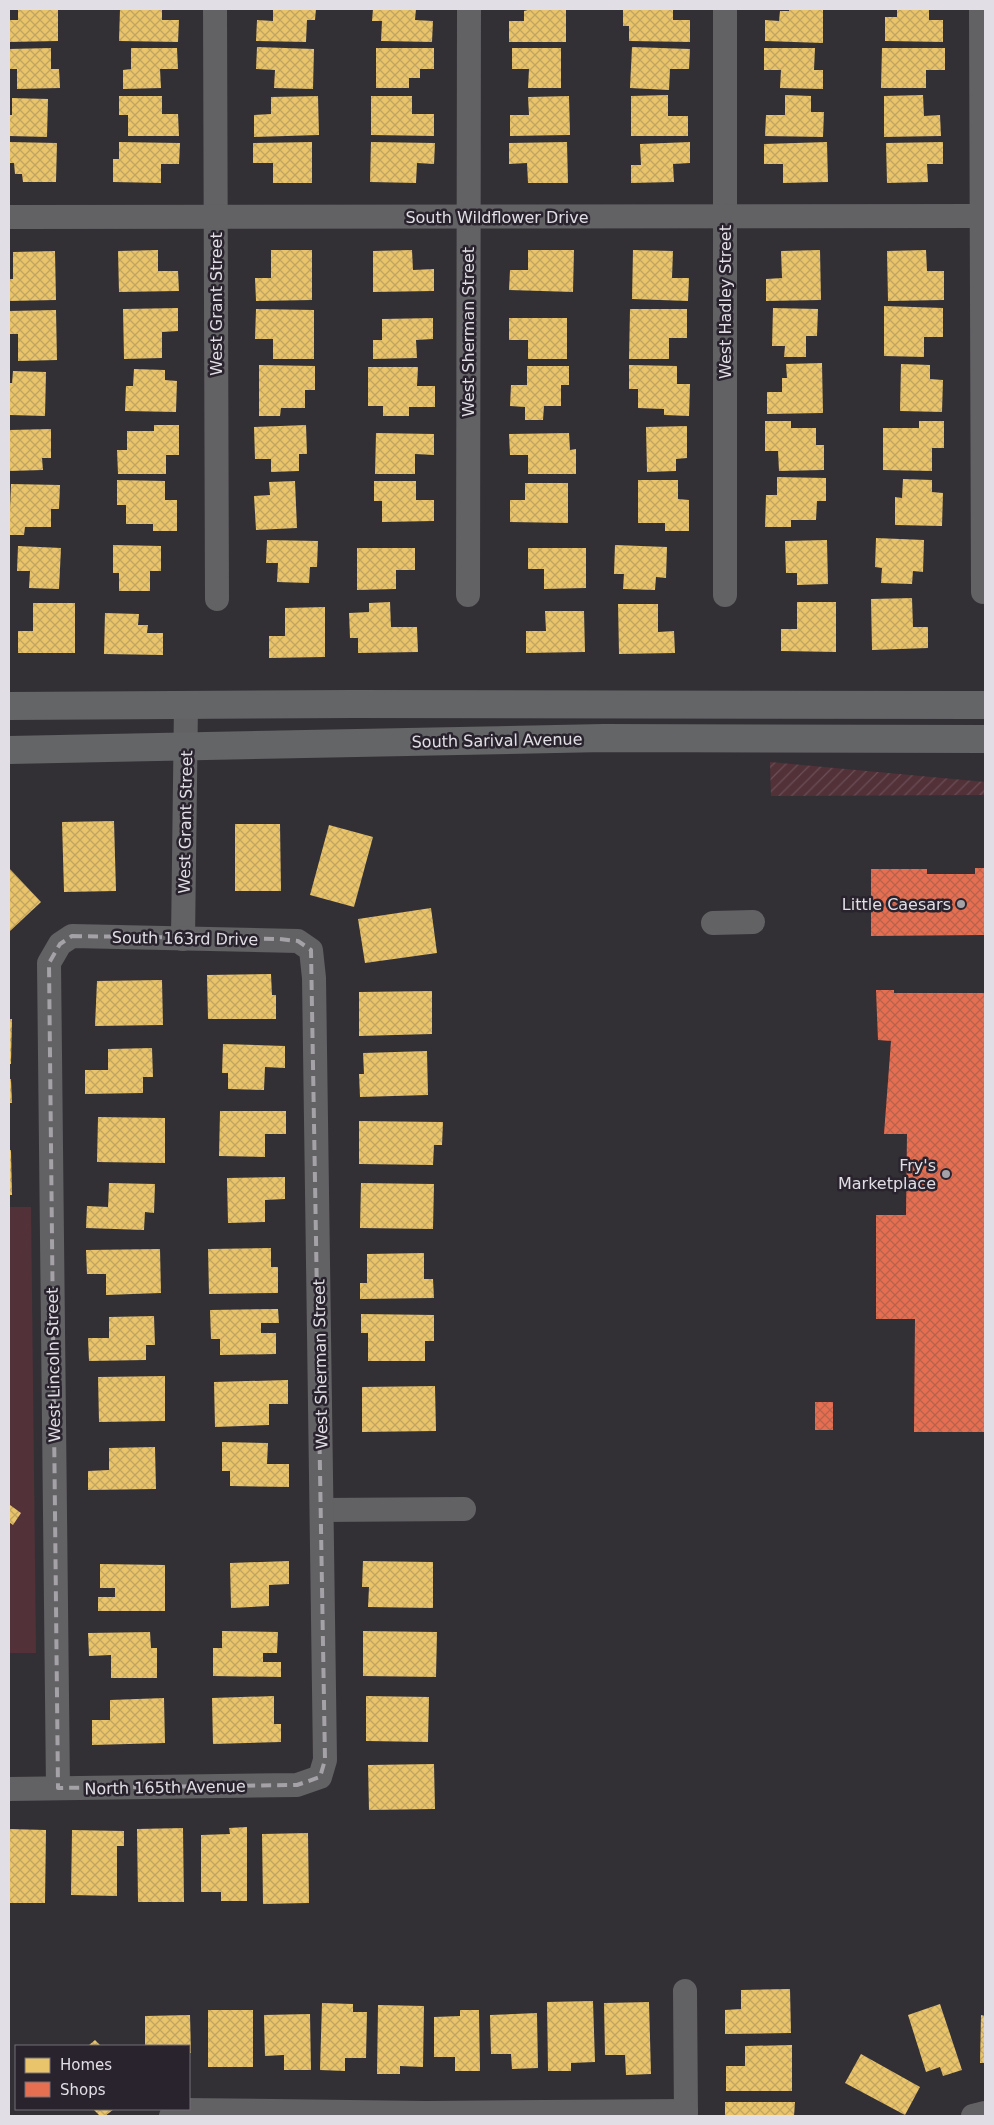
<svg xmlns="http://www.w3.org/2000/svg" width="994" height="2125" font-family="'DejaVu Sans',sans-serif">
	<defs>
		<pattern id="garden-furrows" width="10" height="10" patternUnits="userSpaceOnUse" patternTransform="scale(1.25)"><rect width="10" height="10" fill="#533139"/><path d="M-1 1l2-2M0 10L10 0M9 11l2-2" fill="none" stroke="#6b4e56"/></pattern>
		<pattern id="homes-cross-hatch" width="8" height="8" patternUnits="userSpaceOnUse" patternTransform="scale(1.25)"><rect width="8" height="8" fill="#e9c46a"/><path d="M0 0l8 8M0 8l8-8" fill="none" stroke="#c0a461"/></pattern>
		<pattern id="shops-cross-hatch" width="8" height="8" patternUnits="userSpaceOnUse" patternTransform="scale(1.25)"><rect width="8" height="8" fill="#e76f51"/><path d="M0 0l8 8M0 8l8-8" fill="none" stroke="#b6624d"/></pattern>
	</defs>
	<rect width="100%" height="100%" fill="#333035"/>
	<polygon fill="#533139" points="9,1207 31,1207 36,1653 9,1653"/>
	<polygon fill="url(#garden-furrows)" points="770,762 985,782 985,795 771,796"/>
	<g fill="url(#homes-cross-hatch)">
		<polygon points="18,9 58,9 58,41 9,42 9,20 18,20"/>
		<polygon points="120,9 162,9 162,20 179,20 178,42 119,41"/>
		<polygon points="273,9 316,9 315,20 307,20 306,42 256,41 257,20 273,21"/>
		<polygon points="373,9 416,9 415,20 433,21 432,42 381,41 382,21 372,21"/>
		<polygon points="532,9 566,9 566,42 509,42 509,21 524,21 524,11"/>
		<polygon points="623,9 673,9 673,20 690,20 690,42 629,41 629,26 623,26"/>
		<polygon points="789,9 823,9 823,43 765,41 765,20 779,21 780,11 789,11"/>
		<polygon points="897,9 929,9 929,20 943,20 943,42 885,41 885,17 897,17"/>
		<polygon points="257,47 314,49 313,89 274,88 275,70 256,69"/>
		<polygon points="632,47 690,49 689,69 670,69 669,90 630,88"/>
		<polygon points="51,48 51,69 59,69 60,88 17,89 17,69 9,69 9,49"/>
		<polygon points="131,48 177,48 178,69 160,69 161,88 123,89 123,70 131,69"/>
		<polygon points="376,48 434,48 434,69 420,69 420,78 409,78 409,88 376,88"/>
		<polygon points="512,48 561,48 561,88 528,88 529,69 512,69"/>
		<polygon points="764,48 815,48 814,70 823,70 823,89 780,88 781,70 764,70"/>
		<polygon points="882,48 945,48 945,70 926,70 926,88 881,88"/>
		<polygon points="668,95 668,116 688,116 688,136 631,136 631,96"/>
		<polygon points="785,95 811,96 811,112 824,112 823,137 765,136 766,115 785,115"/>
		<polygon points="923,95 924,116 940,115 941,136 884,137 884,96"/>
		<polygon points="119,96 162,96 162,114 178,114 179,136 128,136 128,115 119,115"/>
		<polygon points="318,96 319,135 254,137 254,115 271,114 271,97"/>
		<polygon points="371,96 412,96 412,114 434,114 434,136 371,135"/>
		<polygon points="569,96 570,135 510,136 510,115 529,115 528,97"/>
		<polygon points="12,98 48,99 47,137 9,136 9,115 12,115"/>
		<polygon points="9,142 57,143 56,182 23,182 22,174 15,174 14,163 9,163"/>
		<polygon points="119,142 180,143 179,164 161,164 161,183 113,182 113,159 119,159"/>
		<polygon points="312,142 312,183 273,183 273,163 253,163 253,143"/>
		<polygon points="371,142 435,143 434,164 417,163 416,183 370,182"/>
		<polygon points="567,142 568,183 528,183 527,163 509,164 509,143"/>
		<polygon points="690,142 690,163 673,164 674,182 631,183 631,165 641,165 640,144"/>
		<polygon points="827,142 828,182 783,183 783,164 764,164 764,144"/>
		<polygon points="943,142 943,164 927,164 928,182 887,183 886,143"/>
		<polygon points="158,250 158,271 178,271 179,291 119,292 118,251"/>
		<polygon points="271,250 312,250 312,300 256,301 255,278 271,278"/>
		<polygon points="412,250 413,270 434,269 434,291 373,292 373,251"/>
		<polygon points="528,250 574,250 573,292 509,290 510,270 528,270"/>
		<polygon points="633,250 673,251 672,278 689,278 688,301 632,299"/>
		<polygon points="820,250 821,300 766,301 766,279 782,278 781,251"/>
		<polygon points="926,250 927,271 944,271 944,300 888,301 887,251"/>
		<polygon points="55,251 56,300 9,301 9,279 13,279 13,252"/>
		<polygon points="884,306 943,308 943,337 924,337 924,357 884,356"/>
		<polygon points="178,308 178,331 162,332 162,358 124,359 123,309"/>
		<polygon points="773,308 818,309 817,336 806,336 806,357 784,357 785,346 772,346"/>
		<polygon points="256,309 314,310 314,359 273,359 273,339 255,339"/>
		<polygon points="630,309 687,309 687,338 669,338 669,359 629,359"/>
		<polygon points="56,310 57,360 18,361 18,334 9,334 9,311"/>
		<polygon points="433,318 433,339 416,340 417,358 373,359 373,340 382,340 382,319"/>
		<polygon points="509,318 567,318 567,359 528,359 528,340 509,340"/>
		<polygon points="822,363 823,413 767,414 767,392 782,392 782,378 787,378 786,364"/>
		<polygon points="901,364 930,365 930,379 943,380 942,412 900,411"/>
		<polygon points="259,365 315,366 315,390 305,390 305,408 281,408 280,416 259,416"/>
		<polygon points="629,365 677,366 677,384 690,384 689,416 664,415 664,409 638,408 638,389 629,389"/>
		<polygon points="527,366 569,366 569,385 561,385 561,406 544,406 543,420 525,420 525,407 510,406 511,385 527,385"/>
		<polygon points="368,367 418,367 417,386 435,386 435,407 409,407 409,416 383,416 383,406 368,406"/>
		<polygon points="134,369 165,370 165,380 177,381 176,412 125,411 126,386 133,386"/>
		<polygon points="13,371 46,372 45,416 9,415 9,383 12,383"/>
		<polygon points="765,421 791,421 791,428 816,428 816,445 824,445 824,470 779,471 778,451 765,451"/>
		<polygon points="919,421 944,421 944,448 932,448 932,471 883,470 883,428 919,428"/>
		<polygon points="154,425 179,425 179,455 166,455 166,474 118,474 117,450 127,450 127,431 154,431"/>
		<polygon points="306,425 307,454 299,454 299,471 271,472 271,459 255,459 254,427"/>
		<polygon points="687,426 687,458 676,459 676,471 647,472 646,427"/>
		<polygon points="51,429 51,458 42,458 43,470 9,471 9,430"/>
		<polygon points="376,433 434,434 434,455 415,454 415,474 375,474"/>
		<polygon points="569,433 570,450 576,449 576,474 528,474 528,455 510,455 509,434"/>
		<polygon points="777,477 826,478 826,501 817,501 816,520 791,520 791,527 765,527 766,495 777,495"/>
		<polygon points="903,479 932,480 932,492 943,493 942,526 895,525 895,497 902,498"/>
		<polygon points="117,480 165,481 165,500 177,500 177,531 153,531 153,524 126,524 126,505 117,505"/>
		<polygon points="638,480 678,480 678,499 689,500 689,531 665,531 665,523 638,523"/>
		<polygon points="295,481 297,528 256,530 254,496 270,495 269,482"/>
		<polygon points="374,481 416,481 416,500 434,500 434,521 382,522 382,501 374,501"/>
		<polygon points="525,483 568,483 568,523 510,522 510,500 525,500"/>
		<polygon points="11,484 60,485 59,509 51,509 51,527 25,527 24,535 9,535"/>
		<polygon points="876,538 924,540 923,572 913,571 912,584 881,583 882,568 875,567"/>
		<polygon points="267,540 318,541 317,567 310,567 309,583 277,582 278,563 266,563"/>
		<polygon points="827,540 828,584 797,585 797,573 786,573 785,541"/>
		<polygon points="113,545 161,546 161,571 150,571 150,591 119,591 119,573 113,573"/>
		<polygon points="615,545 667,547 666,578 656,577 655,590 623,589 624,574 614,574"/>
		<polygon points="18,546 61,548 59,589 29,588 30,571 17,571"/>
		<polygon points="357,548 415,548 415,570 396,570 396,589 357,590"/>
		<polygon points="528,548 586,548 586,588 544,589 544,569 528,569"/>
		<polygon points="912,598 913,627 928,627 928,648 872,650 871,599"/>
		<polygon points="390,602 391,627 417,627 418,652 358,653 358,638 350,638 349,613 369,612 369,603"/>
		<polygon points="797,602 836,602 836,652 781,651 781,629 797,629"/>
		<polygon points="33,603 75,603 75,653 18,653 18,631 33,631"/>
		<polygon points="618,604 658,604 658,632 674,631 675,653 619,654"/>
		<polygon points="325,607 325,657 269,658 269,636 285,636 285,608"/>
		<polygon points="545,611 584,611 585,652 526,653 526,631 546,631"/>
		<polygon points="105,613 139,614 138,625 148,625 147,633 163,633 163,655 104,654"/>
		<polygon points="114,821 116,891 64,892 62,822"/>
		<polygon points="235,824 280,824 281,891 235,891"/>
		<polygon points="329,825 373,837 354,907 310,895"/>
		<polygon points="9,868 41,902 9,932"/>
		<polygon points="431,908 437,953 365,963 358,919"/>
		<polygon points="271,974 272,995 276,995 276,1019 208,1019 207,975"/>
		<polygon points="162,980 163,1025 95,1026 97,981"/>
		<polygon points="432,991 432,1034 359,1036 359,992"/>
		<polygon points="9,1019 12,1019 11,1064 9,1064"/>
		<polygon points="223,1044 285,1046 285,1068 265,1067 264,1090 228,1089 228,1073 222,1073"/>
		<polygon points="152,1048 153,1077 143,1077 143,1093 85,1094 85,1070 108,1070 108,1049"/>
		<polygon points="427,1051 428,1095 360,1097 359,1074 364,1074 363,1053"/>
		<polygon points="9,1079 11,1079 12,1103 9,1103"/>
		<polygon points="220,1111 286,1111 286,1134 265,1134 265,1157 219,1156"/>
		<polygon points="98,1117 165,1118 165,1163 97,1162"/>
		<polygon points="359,1121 443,1122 442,1145 434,1145 433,1165 359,1164"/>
		<polygon points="9,1150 11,1150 12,1195 9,1195"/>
		<polygon points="285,1177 285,1199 265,1200 265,1222 228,1223 227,1178"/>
		<polygon points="109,1183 155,1184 154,1213 145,1212 144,1230 86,1228 87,1206 108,1207"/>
		<polygon points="361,1183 434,1184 433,1229 360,1228"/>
		<polygon points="271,1248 271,1267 278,1267 278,1293 209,1294 208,1249"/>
		<polygon points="160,1249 161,1293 106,1295 106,1274 87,1274 86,1250"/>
		<polygon points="424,1253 424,1279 433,1279 434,1298 360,1299 360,1283 367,1283 367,1254"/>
		<polygon points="278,1309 279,1323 261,1323 261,1333 276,1333 276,1354 220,1355 220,1339 211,1339 210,1310"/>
		<polygon points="361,1314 434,1315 434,1341 425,1341 425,1361 368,1361 368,1333 361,1333"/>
		<polygon points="154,1316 155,1345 146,1345 146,1360 89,1361 88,1338 109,1338 109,1317"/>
		<polygon points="165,1376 165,1421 99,1422 98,1377"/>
		<polygon points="288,1380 288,1404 269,1404 269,1425 215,1427 214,1382"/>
		<polygon points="435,1386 436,1431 362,1432 362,1387"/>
		<polygon points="222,1442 268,1443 267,1464 289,1464 289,1487 230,1486 230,1471 222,1471"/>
		<polygon points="155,1447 156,1489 88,1490 88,1471 109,1470 109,1448"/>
		<polygon points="10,1505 21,1513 13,1525 9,1522"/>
		<polygon points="289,1561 289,1584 269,1585 269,1606 231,1608 230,1563"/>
		<polygon points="363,1561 433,1562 433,1608 368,1607 369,1587 362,1587"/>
		<polygon points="100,1564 165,1565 165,1611 98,1611 98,1597 115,1597 115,1588 100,1588"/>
		<polygon points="222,1631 278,1632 277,1653 263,1653 263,1662 281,1662 281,1677 213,1676 213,1648 222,1648"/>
		<polygon points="363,1631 437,1632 436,1677 363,1676"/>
		<polygon points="150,1632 151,1648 157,1648 157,1678 111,1678 111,1655 89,1656 88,1633"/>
		<polygon points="274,1696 274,1724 281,1724 281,1742 213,1744 212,1698"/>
		<polygon points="366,1696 429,1697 428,1742 366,1741"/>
		<polygon points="164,1698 165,1743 92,1745 92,1720 110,1720 110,1700"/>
		<polygon points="434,1764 435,1809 369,1810 368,1765"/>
		<polygon points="247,1827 247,1901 221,1901 221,1892 201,1892 201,1835 230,1834 229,1828"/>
		<polygon points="183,1828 184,1902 138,1902 137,1829"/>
		<polygon points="9,1829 46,1830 45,1903 9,1903"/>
		<polygon points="72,1830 124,1831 124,1846 117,1846 117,1896 71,1895"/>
		<polygon points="308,1833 309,1903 263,1904 262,1834"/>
		<polygon points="790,1989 791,2033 725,2034 725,2010 741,2009 741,1990"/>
		<polygon points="593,2001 595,2062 571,2063 571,2071 548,2071 547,2002"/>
		<polygon points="649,2002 651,2074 626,2075 625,2055 605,2055 604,2003"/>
		<polygon points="322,2003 353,2004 353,2012 367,2012 366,2058 345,2058 345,2071 320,2070"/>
		<polygon points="940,2004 962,2070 943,2076 940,2067 926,2072 908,2015"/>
		<polygon points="378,2005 424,2006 423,2067 400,2066 400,2074 377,2074"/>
		<rect x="208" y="2010" width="45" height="57"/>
		<polygon points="460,2010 479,2010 480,2071 455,2071 455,2057 434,2057 434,2017 460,2016"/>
		<polygon points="537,2013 538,2068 512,2069 511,2054 491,2054 490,2015"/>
		<polygon points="310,2014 311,2070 284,2070 284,2055 265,2056 264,2015"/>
		<polygon points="190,2015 191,2053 189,2053 189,2046 145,2046 145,2016"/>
		<polygon points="981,2015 985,2016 985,2063 980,2063"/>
		<polygon points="95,2040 101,2046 88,2046"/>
		<polygon points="792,2045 792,2091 726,2091 726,2066 745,2066 745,2046"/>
		<polygon points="861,2054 920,2087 905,2115 845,2083"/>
		<polygon points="725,2102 795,2102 794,2116 725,2116"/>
		<polygon points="93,2109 114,2109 105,2116 100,2116"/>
	</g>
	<g fill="url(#shops-cross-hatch)">
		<polygon points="975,868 985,868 985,935 871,936 871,869 927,869 927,874 975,874"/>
		<polygon points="876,990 894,990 894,993 985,993 985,1432 914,1432 915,1319 876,1319 876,1215 906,1215 907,1134 884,1134 891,1041 878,1040"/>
		<rect x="815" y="1402" width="18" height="28"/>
	</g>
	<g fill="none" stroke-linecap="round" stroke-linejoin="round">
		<g stroke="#626164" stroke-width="24">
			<polyline points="215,9 217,599"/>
			<polyline points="725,9 725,595"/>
			<polyline points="981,9 983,592"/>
			<polyline points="9,217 985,216"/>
			<polyline points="468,595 469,9"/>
			<polyline points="713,923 753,922"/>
			<polyline points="183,939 186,704"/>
			<polyline points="322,1510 464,1509"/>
			<polyline points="9,1789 297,1785 320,1777 325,1760 314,978 311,950 298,941 72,936 60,944 49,963 58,1788"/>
			<polyline points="685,1991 686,2116"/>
			<polyline points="171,2116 186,2110 426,2113 686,2111"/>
			<polyline points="973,2116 985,2113"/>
		</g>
		<g stroke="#646567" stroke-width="28">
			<polyline points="9,706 352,704 985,705"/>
			<polyline points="9,750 604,738 985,739"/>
		</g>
	</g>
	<path fill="none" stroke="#a4a1a7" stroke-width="4" stroke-dasharray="10 6" stroke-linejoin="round" d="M72 936 279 939 298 941 311 950 325 1760 320 1777 297 1785 58 1788 49 963 60 944Z"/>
	<g fill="#a4a1a7" stroke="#29232e" stroke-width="2">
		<circle cx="961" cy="904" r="5"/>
		<circle cx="946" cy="1174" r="5"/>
	</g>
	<g text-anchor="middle" stroke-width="5" stroke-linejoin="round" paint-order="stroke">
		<g font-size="16" fill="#e1dee5" stroke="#29232e">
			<text x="497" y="223">South Wildflower Drive</text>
			<text transform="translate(725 302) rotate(-90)" y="6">West Hadley Street</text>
			<text transform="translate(216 304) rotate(-90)" y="6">West Grant Street</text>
			<text transform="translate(468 332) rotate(-90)" y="6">West Sherman Street</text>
			<text transform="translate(497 740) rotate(-1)" y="6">South Sarival Avenue</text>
			<text transform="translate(185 822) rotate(-89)" y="6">West Grant Street</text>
			<text transform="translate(185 938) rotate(1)" y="6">South 163rd Drive</text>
			<text transform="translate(320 1364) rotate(-91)" y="6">West Sherman Street</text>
			<text transform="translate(53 1365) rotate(-91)" y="6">West Lincoln Street</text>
			<text transform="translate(165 1787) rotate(-1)" y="6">North 165th Avenue</text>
		</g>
		<g font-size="16" fill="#e1dee5" stroke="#29232e" text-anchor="end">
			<text x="951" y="910">Little Caesars</text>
			<text x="936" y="1171">Fry's<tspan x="936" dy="18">Marketplace</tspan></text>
		</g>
	</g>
	<rect width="994" height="2125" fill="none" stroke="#e1dee5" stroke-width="20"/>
	<rect x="15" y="2045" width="175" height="65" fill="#29232e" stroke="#736e77"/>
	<rect x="25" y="2058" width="25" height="15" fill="#e9c46a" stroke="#736e77"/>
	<text x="60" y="2070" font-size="15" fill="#e1dee5">Homes</text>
	<rect x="25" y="2082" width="25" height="15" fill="#e76f51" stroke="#736e77"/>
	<text x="60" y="2095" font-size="15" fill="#e1dee5">Shops</text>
</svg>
